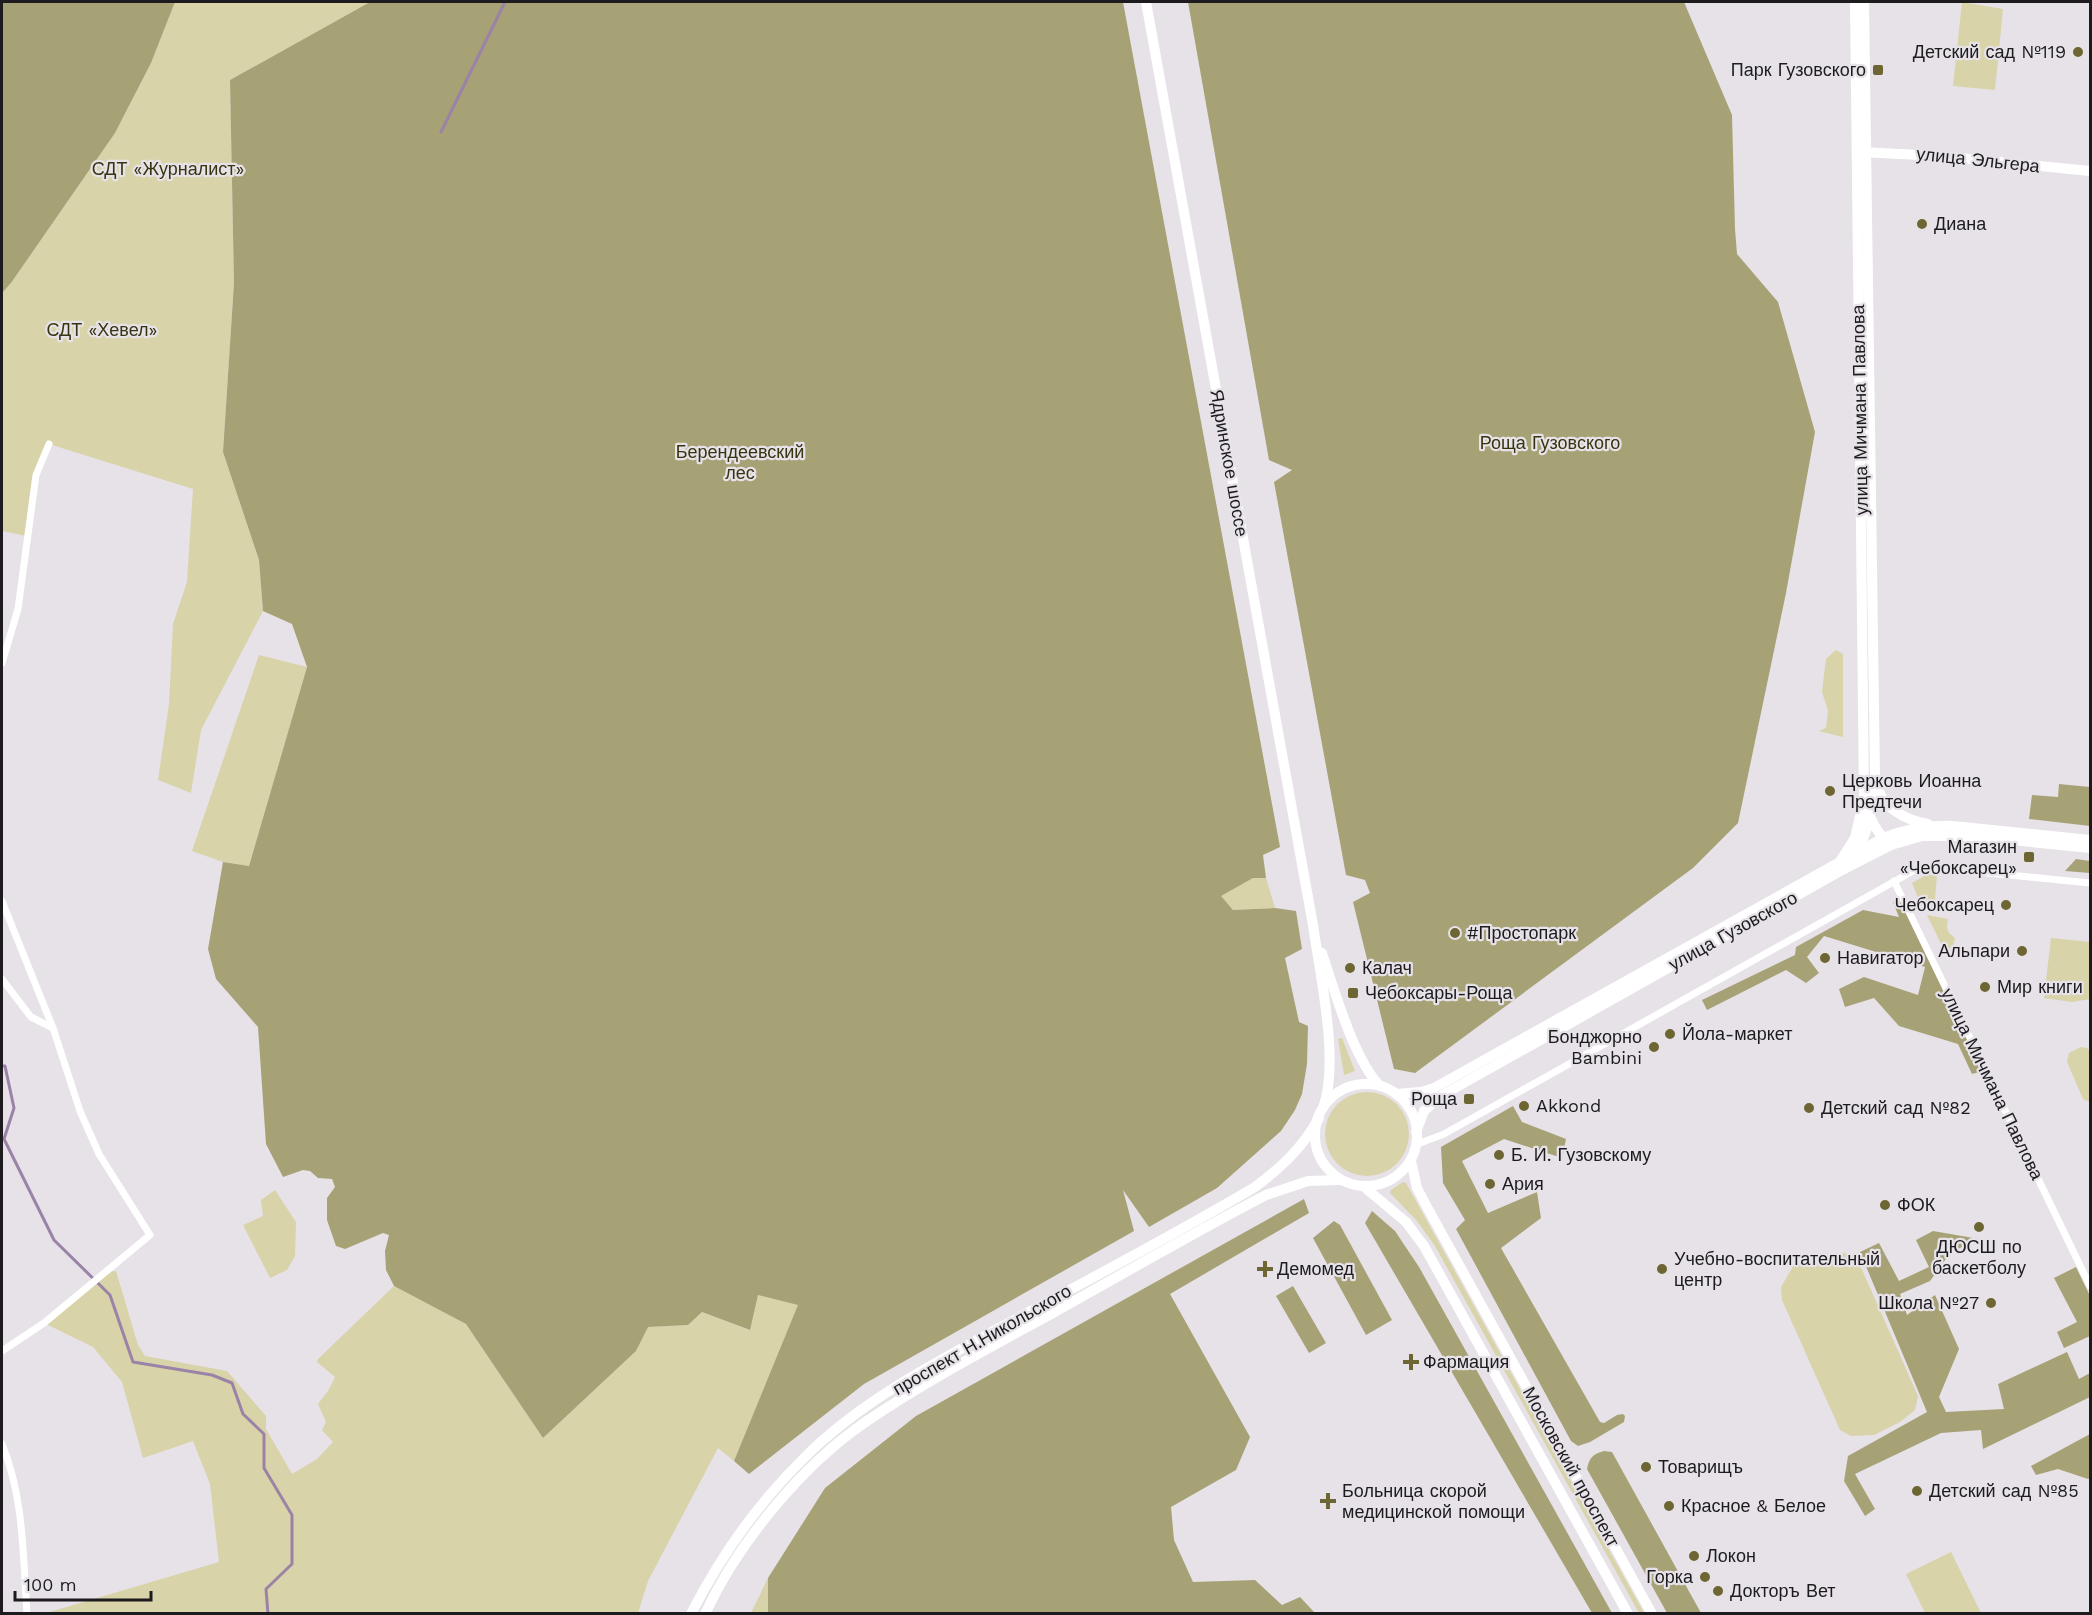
<svg xmlns="http://www.w3.org/2000/svg" width="2092" height="1615" font-family="'Work Sans',sans-serif">
	<rect width="100%" height="100%" fill="#e6e2e8"/>
	<g fill="#d8d3a8">
		<polygon points="175,2 370,2 230,80 234,283 223,452 259,560 263,611 201,730 191,793 158,780 169,704 173,624 187,582 193,489 49,444 36,475 27,536 2,531 2,293 11,283 115,133 151,63"/>
		<polygon points="1962,2 2003,9 1995,90 1953,86"/>
		<polygon points="1836,650 1843,654 1843,737 1819,731 1826,728 1828,711 1822,692 1826,659"/>
		<polygon points="259,655 307,667 249,866 223,862 192,851"/>
		<polygon points="1926,875 1937,875 1934,912 1923,910 1912,883"/>
		<polygon points="1253,878 1266,878 1275,908 1233,910 1220,896"/>
		<path d="M1927 915 1948 919C1946 928 1947 933 1955 938L1953 947 1944 950Z"/>
		<polygon points="2051,938 2090,942 2090,999 2072,1002 2044,998"/>
		<polygon points="1342,1038 1355,1071 1344,1075 1338,1039"/>
		<polygon points="2081,1047 2087,1048 2090,1051 2090,1102 2083,1099 2067,1062 2069,1053"/>
		<circle cx="1367" cy="1134" r="42"/>
		<polygon points="1403,1182 1406,1183 1644,1613 1639,1613 1435,1246 1417,1221 1390,1193 1391,1190"/>
		<polygon points="275,1190 296,1222 295,1256 287,1270 270,1278 243,1225 263,1216 261,1200"/>
		<polygon points="1845,1253 1859,1263 1918,1396 1915,1410 1900,1422 1874,1435 1851,1436 1840,1430 1782,1300 1781,1287 1794,1265 1816,1254"/>
		<polygon points="116,1271 138,1345 145,1356 227,1371 266,1416 266,1429 292,1474 317,1459 333,1442 322,1430 326,1422 318,1404 328,1391 335,1377 317,1362 318,1359 394,1286 466,1324 543,1438 636,1351 647,1327 688,1325 702,1312 749,1330 758,1295 799,1305 734,1461 718,1448 648,1581 638,1613 43,1614 219,1562 210,1484 193,1441 143,1458 122,1382 93,1347 44,1323 106,1272"/>
		<polygon points="1951,1552 1981,1613 1925,1613 1906,1574"/>
		<polygon points="768,1578 768,1613 751,1613"/>
	</g>
	<g fill="#a7a176">
		<polygon points="2,2 175,2 151,63 115,133 11,283 2,293"/>
		<polygon points="370,2 1123,2 1280,847 1263,855 1266,878 1253,878 1221,896 1233,910 1275,908 1296,911 1302,949 1285,958 1299,1022 1308,1026 1307,1064 1302,1094 1295,1110 1281,1131 1217,1188 1149,1227 1123,1190 1134,1231 864,1384 749,1474 734,1461 798,1305 758,1295 750,1330 702,1312 688,1325 648,1327 636,1351 543,1438 466,1324 394,1286 386,1270 385,1251 389,1235 383,1233 345,1249 336,1246 327,1220 327,1198 335,1187 332,1179 318,1178 310,1171 303,1170 283,1177 266,1144 258,1027 216,979 208,949 223,862 249,866 307,667 292,624 263,611 259,560 223,452 234,283 230,80"/>
		<polygon points="1188,2 1684,2 1732,115 1735,229 1737,254 1778,302 1815,432 1786,593 1738,823 1693,868 1415,1073 1394,1069 1353,902 1370,893 1365,880 1346,875 1274,482 1292,470 1269,460"/>
		<polygon points="2059,784 2090,787 2090,826 2029,819 2032,795 2058,797"/>
		<polygon points="2076,859 2090,861 2090,873 2065,871"/>
		<polygon points="1901,899 1983,1071 1972,1074 1958,1044 1899,1026 1874,998 1845,1007 1839,989 1864,977 1918,995 1925,967 1824,936 1807,957 1819,973 1806,983 1786,970 1707,1010 1702,1000 1795,955 1796,947 1863,910 1899,917 1893,902"/>
		<polygon points="1513,1106 1522,1122 1566,1139 1562,1158 1504,1139 1462,1161 1488,1213 1537,1192 1541,1218 1501,1248 1600,1422 1604,1423 1617,1415 1623,1414 1625,1416 1624,1422 1590,1442 1578,1446 1571,1441 1456,1229 1465,1220 1443,1183 1441,1147"/>
		<polygon points="1304,1199 1309,1213 1170,1294 1250,1437 1236,1470 1171,1507 1174,1540 1193,1582 1255,1580 1282,1605 1300,1597 1315,1613 768,1613 768,1578 825,1488 916,1416"/>
		<polygon points="1372,1211 1395,1231 1419,1267 1612,1613 1592,1613 1365,1223"/>
		<polygon points="1334,1221 1340,1225 1392,1320 1366,1335 1313,1238"/>
		<polygon points="1933,1231 1979,1239 1951,1252 1930,1281 1900,1294 1907,1315 1935,1295 1959,1349 1939,1397 1946,1412 2004,1409 1998,1384 2067,1352 2079,1379 2090,1373 2090,1397 1983,1449 1981,1430 1941,1433 1855,1474 1875,1509 1865,1516 1844,1481 1848,1456 1927,1412 1860,1252 1879,1243 1899,1281 1929,1267 1916,1240"/>
		<polygon points="2076,1267 2090,1296 2090,1336 2064,1348 2057,1332 2077,1322 2054,1278"/>
		<polygon points="1293,1286 1326,1343 1309,1353 1276,1296"/>
		<polygon points="2090,1434 2090,1478 2088,1479 2058,1469 2036,1475 2031,1466"/>
		<path d="M1604 1451 1612 1452 1701 1613H1667L1587 1469C1589 1458 1593 1454 1604 1451Z"/>
	</g>
	<g fill="none" stroke-linecap="round" stroke-linejoin="round">
		<g stroke="#9b83a8" stroke-width="3">
			<polyline points="441,132 505,2"/>
			<polyline points="2,1066 5,1066 14,1108 4,1139 54,1240 110,1295 133,1362 212,1375 232,1383 243,1414 264,1434 264,1468 292,1515 292,1564 266,1589 268,1614"/>
		</g>
		<g stroke="#fff" stroke-width="7">
			<polyline points="2,663 18,609 36,475 49,444"/>
			<polyline points="1894,881 2090,1286"/>
			<polyline points="2,901 53,1028 80,1111 99,1154 150,1235 44,1323 2,1351"/>
			<polyline points="2,979 31,1017 53,1028"/>
			<polyline points="1415,1145 1444,1134 1913,871 1923,868 1939,868 2090,883"/>
			<path d="M2 1444C24 1497 23 1557 27 1614"/>
		</g>
		<g stroke="#fff" stroke-width="10">
			<path d="M1855 2 1864 797C1869 817 1875 832 1891 845"/>
			<polyline points="1861,152 1939,156 2090,171"/>
			<path d="M1876 783C1882 808 1905 820 1928 824"/>
			<polyline points="1841,860 1855,838 1863,803"/>
			<path d="M1844 869C1870 837 1871 816 1875 777L1864 2"/>
			<path d="M1396 1094 1421 1092 1434 1088 1883 838C1906 829 1928 825 1953 826L2090 840"/>
			<polyline points="1416,1132 1424,1111 1439,1097 1844,869 1891,845 1922,836 1972,836 2090,848"/>
		</g>
		<g stroke="#fff" stroke-width="10">
			<path d="M1146 2 1313 925C1320 975 1340 1062 1323 1108"/>
			<path d="M1322 953C1334 989 1354 1060 1380 1086"/>
			<circle cx="1366" cy="1135" r="51"/>
			<polyline points="1411,1161 1417,1188 1427,1207 1652,1614"/>
			<polyline points="1363,1186 1406,1222 1424,1246 1628,1614"/>
			<path d="M691 1614C721 1555 758 1503 805 1457 860 1402 933 1364 1001 1327 1086 1281 1172 1236 1255 1187 1282 1167 1303 1147 1319 1118"/>
			<path d="M705 1614C738 1543 802 1465 867 1421 926 1381 989 1348 1051 1314 1123 1274 1193 1233 1266 1195L1308 1181 1339 1180"/>
		</g>
	</g>
	<g fill="#6d6633" stroke="#e6e2e8" stroke-width="2">
		<circle cx="2078" cy="52" r="6"/>
		<rect x="1872" y="64" width="12" height="12" rx="3"/>
		<circle cx="1922" cy="224" r="6"/>
		<circle cx="1830" cy="791" r="6"/>
		<rect x="2023" y="851" width="12" height="12" rx="3"/>
		<circle cx="2006" cy="905" r="6"/>
		<circle cx="1455" cy="933" r="6"/>
		<circle cx="2022" cy="951" r="6"/>
		<circle cx="1825" cy="958" r="6"/>
		<circle cx="1350" cy="968" r="6"/>
		<circle cx="1985" cy="987" r="6"/>
		<rect x="1347" y="987" width="12" height="12" rx="3"/>
		<circle cx="1670" cy="1034" r="6"/>
		<circle cx="1654" cy="1047" r="6"/>
		<rect x="1463" y="1093" width="12" height="12" rx="3"/>
		<circle cx="1524" cy="1106" r="6"/>
		<circle cx="1809" cy="1108" r="6"/>
		<circle cx="1499" cy="1155" r="6"/>
		<circle cx="1490" cy="1184" r="6"/>
		<circle cx="1885" cy="1205" r="6"/>
		<circle cx="1979" cy="1227" r="6"/>
		<path d="M1262 1260h6v6h6v6h-6v6h-6v-6h-6v-6h6z"/>
		<circle cx="1662" cy="1269" r="6"/>
		<circle cx="1991" cy="1303" r="6"/>
		<path d="M1408 1353h6v6h6v6h-6v6h-6v-6h-6v-6h6z"/>
		<circle cx="1646" cy="1467" r="6"/>
		<circle cx="1917" cy="1491" r="6"/>
		<path d="M1325 1492h6v6h6v6h-6v6h-6v-6h-6v-6h6z"/>
		<circle cx="1669" cy="1506" r="6"/>
		<circle cx="1694" cy="1556" r="6"/>
		<circle cx="1705" cy="1577" r="6"/>
		<circle cx="1718" cy="1591" r="6"/>
	</g>
	<g text-anchor="middle" stroke-width="4.5" stroke-linejoin="round" paint-order="stroke">
		<g font-size="18" fill="#1d1b1e" stroke="#e6e2e8" text-anchor="start">
			<text x="2066" y="58" text-anchor="end">Детский сад №119</text>
			<text x="1866" y="76" text-anchor="end">Парк Гузовского</text>
			<text x="1934" y="230">Диана</text>
			<text x="1842" y="787">Церковь Иоанна<tspan x="1842" dy="21">Предтечи</tspan></text>
			<text x="2017" y="853" text-anchor="end">Магазин<tspan x="2017" dy="21">«Чебоксарец»</tspan></text>
			<text x="1994" y="911" text-anchor="end">Чебоксарец</text>
			<text x="1467" y="939">#Простопарк</text>
			<text x="2010" y="957" text-anchor="end">Альпари</text>
			<text x="1837" y="964">Навигатор</text>
			<text x="1362" y="974">Калач</text>
			<text x="1997" y="993">Мир книги</text>
			<text x="1365" y="999">Чебоксары-Роща</text>
			<text x="1682" y="1040">Йола-маркет</text>
			<text x="1642" y="1043" text-anchor="end">Бонджорно<tspan x="1642" dy="21">Bambini</tspan></text>
			<text x="1457" y="1105" text-anchor="end">Роща</text>
			<text x="1536" y="1112">Akkond</text>
			<text x="1821" y="1114">Детский сад №82</text>
			<text x="1511" y="1161">Б. И. Гузовскому</text>
			<text x="1502" y="1190">Ария</text>
			<text x="1897" y="1211">ФОК</text>
			<text x="1979" y="1253" text-anchor="middle">ДЮСШ по<tspan x="1979" dy="21">баскетболу</tspan></text>
			<text x="1674" y="1265">Учебно-воспитательный<tspan x="1674" dy="21">центр</tspan></text>
			<text x="1277" y="1275">Демомед</text>
			<text x="1979" y="1309" text-anchor="end">Школа №27</text>
			<text x="1423" y="1368">Фармация</text>
			<text x="1658" y="1473">Товарищъ</text>
			<text x="1342" y="1497">Больница скорой<tspan x="1342" dy="21">медицинской помощи</tspan></text>
			<text x="1929" y="1497">Детский сад №85</text>
			<text x="1681" y="1512">Красное &amp; Белое</text>
			<text x="1706" y="1562">Локон</text>
			<text x="1693" y="1583" text-anchor="end">Горка</text>
			<text x="1730" y="1597">Докторъ Вет</text>
		</g>
		<g font-size="18" fill="#1d1b1e" stroke="#e6e2e8">
			<text transform="translate(1978 160) rotate(6)" y="6">улица Эльгера</text>
			<text transform="translate(1860 410) rotate(-91)" y="6">улица Мичмана Павлова</text>
			<text transform="translate(1229 463) rotate(80)" y="6">Ядринское шоссе</text>
			<text transform="translate(1733 931) rotate(-29)" y="6">улица Гузовского</text>
			<text transform="translate(1992 1084) rotate(64)" y="6">улица Мичмана Павлова</text>
			<text transform="translate(982 1340) rotate(-30)" y="6">проспект Н.Никольского</text>
			<text transform="translate(1571 1467) rotate(61)" y="6">Московский проспект</text>
		</g>
		<g font-size="18" fill="#393410" stroke="#e6e2e8">
			<text x="168" y="175">СДТ «Журналист»</text>
			<text x="102" y="336">СДТ «Хевел»</text>
			<text x="1550" y="449">Роща Гузовского</text>
			<text x="740" y="458">Берендеевский<tspan x="740" dy="21">лес</tspan></text>
		</g>
	</g>
	<rect width="2092" height="1615" fill="none" stroke="#1d1b1e" stroke-width="6"/>
	<path d="M15 1591v9h136v-9" fill="none" stroke="#1d1b1e" stroke-width="3"/>
	<text x="24" y="1591" font-size="18" fill="#1d1b1e" stroke="#e6e2e8" stroke-width="4.5" paint-order="stroke">100 m</text>
</svg>
